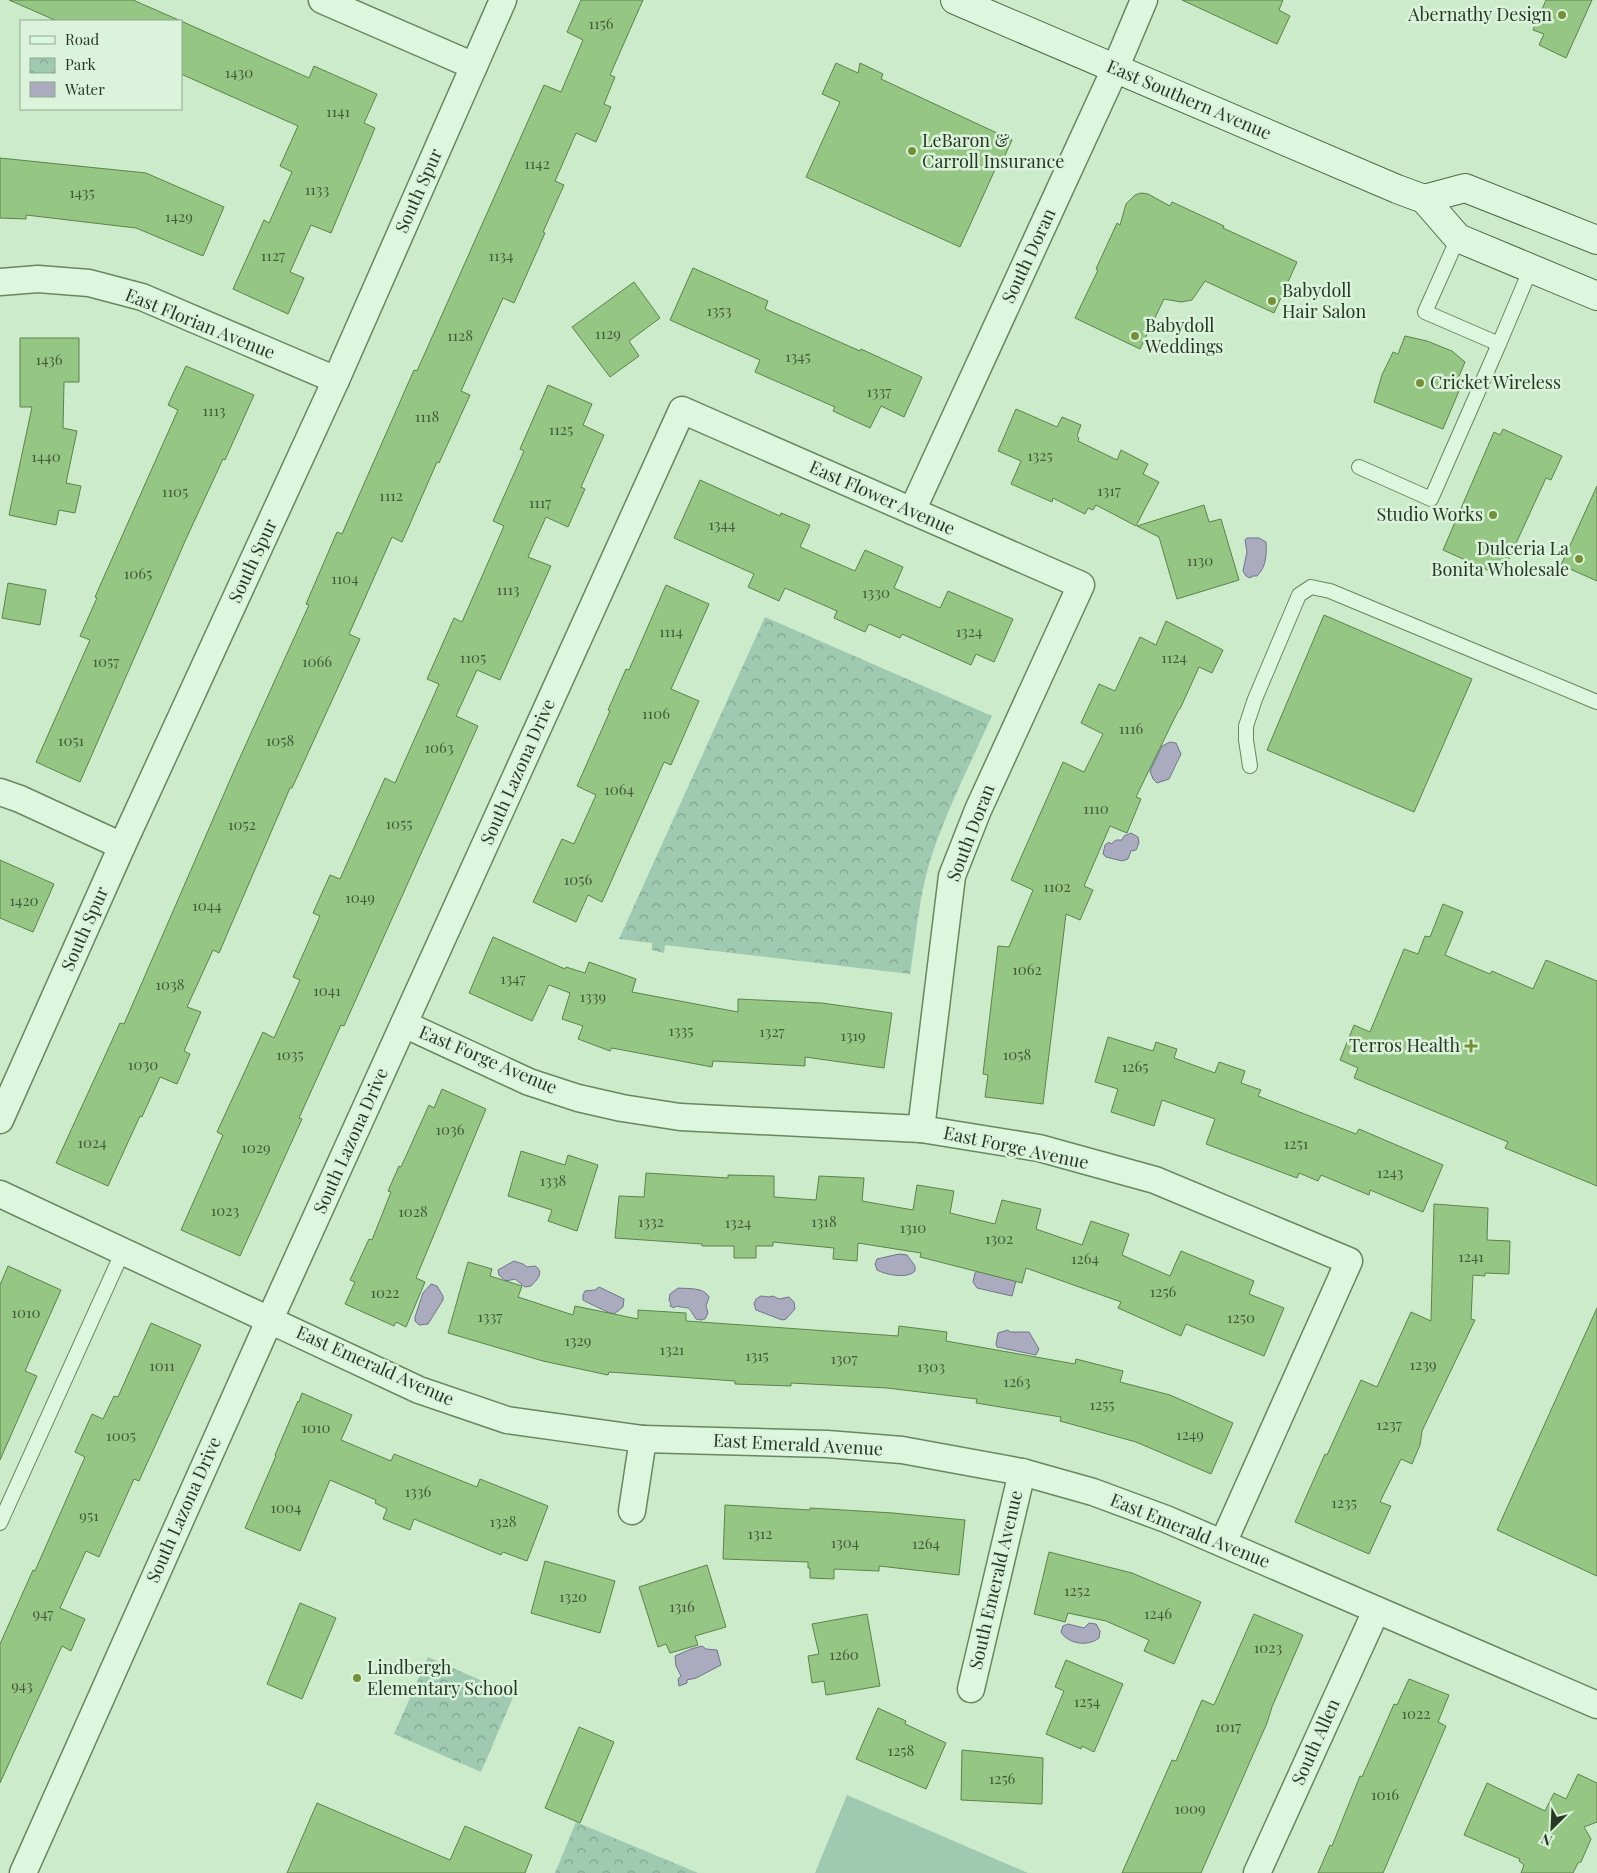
<svg xmlns="http://www.w3.org/2000/svg" width="1597" height="1873" font-family="'Playfair Display',serif">
	<defs>
		<pattern id="park-crowns" width="20" height="18" patternUnits="userSpaceOnUse" patternTransform="scale(1.25)"><rect width="20" height="18" fill="#9fc9b1"/><path d="M2 6a3 3 0 1 1 6 0M12 15a3 3 0 1 1 6 0" fill="none" stroke="#82a490"/></pattern>
	</defs>
	<rect width="100%" height="100%" fill="#cbebcb"/>
	<polygon fill="#9fc9b1" points="847,1795 1028,1873 815,1873"/>
	<g fill="url(#park-crowns)">
		<path d="M765 617 992 716C970 764 946 811 930 861 919 897 916 937 910 974L665 945 664 953 652 950V943L619 939Z"/>
		<polygon points="428,1657 514,1695 481,1772 394,1734"/>
		<polygon points="576,1822 698,1873 555,1873"/>
	</g>
	<g fill="#ababc0" stroke="#73728e">
		<path d="M1247 538H1259L1266 542C1267 555 1266 567 1257 576H1253L1250 578 1246 576 1243 571 1247 552 1245 540Z"/>
		<polygon points="1170,742 1176,743 1181,754 1169,779 1157,783 1153,779 1150,771 1162,746"/>
		<polygon points="1131,833 1138,837 1139,843 1136,850 1131,851 1128,859 1122,861 1106,857 1103,854 1105,845 1109,842 1111,844 1116,840 1122,840 1124,836"/>
		<path d="M899 1254 907 1255 915 1266V1271C908 1279 886 1275 877 1270L875 1264 877 1259Z"/>
		<path d="M514 1261 523 1264 527 1267 535 1266C545 1272 537 1280 531 1286L525 1287 515 1279 506 1281 499 1275 498 1270Z"/>
		<polygon points="978,1271 1016,1281 1012,1296 977,1288 973,1282 975,1273"/>
		<polygon points="431,1284 437,1286 443,1296 443,1300 428,1324 419,1325 415,1321 415,1317 423,1293"/>
		<path d="M599 1287 624 1299 623 1307 614 1314C611 1314 586 1302 583 1300V1295L585 1291 595 1290Z"/>
		<path d="M678 1288C688 1289 704 1287 709 1297L706 1306 708 1313 705 1319 701 1320 696 1319C686 1304 693 1310 676 1306L674 1308 670 1306 671 1304 669 1300 670 1294Z"/>
		<polygon points="761,1296 769,1297 773,1296 779,1299 789,1297 794,1302 795,1309 786,1319 782,1320 756,1310 754,1304 756,1299"/>
		<polygon points="1008,1330 1010,1332 1029,1332 1039,1349 1036,1355 997,1347 996,1344 998,1333"/>
		<path d="M1089 1623 1096 1624 1100 1631 1099 1638C1088 1647 1068 1644 1061 1632L1063 1626 1068 1624 1084 1628Z"/>
		<polygon points="702,1646 706,1649 717,1650 721,1665 696,1678 687,1680 687,1683 679,1686 678,1679 681,1676 676,1666 675,1656 691,1649"/>
	</g>
	<g fill="#96c684" stroke="#5a8448">
		<polygon points="9,0 133,0 181,21 57,21"/>
		<polygon points="581,0 643,0 610,75 615,77 604,104 611,107 596,142 576,133 555,181 564,185 543,232 545,233 514,303 503,298 461,391 470,395 439,463 437,462 402,542 392,537 349,634 360,639 292,788 290,788 219,953 213,950 187,1007 201,1012 184,1051 190,1054 177,1084 160,1077 142,1117 140,1116 108,1186 56,1163 120,1023 124,1024 237,764 309,605 306,604 337,532 342,534 414,370 417,371 544,85 561,92 583,40 567,32"/>
		<polygon points="1182,0 1283,0 1279,10 1290,16 1277,44"/>
		<polygon points="1546,0 1592,0 1566,58 1539,45 1544,34 1533,30"/>
		<polygon points="181,21 309,78 314,66 377,94 364,123 375,128 331,233 311,225 290,272 304,278 288,314 233,289 264,220 269,223 292,172 280,166 298,126 181,74"/>
		<polygon points="836,63 858,73 860,63 883,74 881,79 1012,140 1001,164 998,163 960,247 806,177 840,102 822,94"/>
		<polygon points="0,158 146,173 224,207 203,256 136,228 26,215 26,219 0,218"/>
		<polygon points="1141,193 1148,194 1170,206 1172,202 1224,226 1223,228 1297,262 1274,313 1205,281 1192,300 1181,302 1164,299 1140,349 1075,318 1098,270 1096,269 1117,223 1120,225 1126,204 1135,195"/>
		<polygon points="693,268 768,301 765,309 860,351 861,349 922,377 904,417 881,406 870,428 833,411 835,407 755,372 760,360 670,320"/>
		<polygon points="634,282 660,318 629,341 639,356 610,377 572,327"/>
		<polygon points="1405,336 1427,341 1452,351 1465,362 1457,381 1462,384 1443,429 1374,402 1382,375 1393,352 1398,354"/>
		<polygon points="20,338 79,338 79,382 64,382 63,428 77,431 66,483 81,486 75,513 59,510 56,525 9,515 32,407 20,407"/>
		<polygon points="186,366 254,395 225,460 223,459 186,539 80,782 36,762 90,640 80,636 97,598 95,597 178,410 168,405"/>
		<polygon points="548,385 592,404 583,425 604,435 581,487 585,489 568,527 546,517 528,557 551,566 500,680 477,670 456,716 478,726 344,1026 341,1025 299,1118 302,1119 240,1256 181,1230 223,1135 217,1132 263,1032 274,1038 300,980 293,977 320,916 313,913 330,875 340,879 385,778 395,783 439,684 427,679 454,618 462,622 504,526 493,521 524,451 520,449"/>
		<polygon points="1016,409 1057,427 1062,417 1081,425 1077,436 1079,438 1078,441 1117,460 1121,450 1148,464 1143,474 1159,482 1136,526 1096,505 1093,510 1088,508 1085,514 1053,498 1052,502 1011,484 1021,461 998,451"/>
		<polygon points="1503,429 1562,456 1551,480 1546,478 1501,576 1443,550 1494,432 1500,435"/>
		<polygon points="700,480 780,516 781,513 810,525 800,547 855,571 865,550 903,567 894,588 940,608 948,591 1013,619 994,662 976,654 971,665 902,634 900,638 869,624 865,632 834,618 837,611 785,588 779,601 748,587 754,574 674,538"/>
		<polygon points="1597,486 1597,581 1561,565"/>
		<polygon points="1204,505 1209,522 1221,519 1239,580 1177,599 1159,537 1137,526"/>
		<polygon points="8,583 46,590 40,625 2,618"/>
		<polygon points="666,585 709,604 671,689 699,701 671,765 664,762 602,902 588,895 576,922 533,902 562,839 574,844 596,795 577,786 610,711 608,710 626,669 629,670"/>
		<polygon points="1324,615 1472,679 1414,812 1267,750"/>
		<polygon points="1166,621 1223,650 1212,673 1199,667 1180,709 1179,709 1136,797 1141,799 1127,833 1110,826 1084,886 1093,890 1080,920 1066,914 1043,1104 985,1097 988,1075 983,1074 998,946 1009,947 1033,890 1011,880 1063,762 1084,772 1103,734 1081,723 1099,684 1115,691 1140,637 1156,645"/>
		<polygon points="0,860 54,884 33,932 0,918"/>
		<polygon points="1443,904 1463,912 1445,955 1490,974 1492,971 1533,989 1546,960 1597,981 1597,1186 1505,1148 1508,1142 1354,1078 1358,1068 1340,1060 1354,1025 1370,1032 1404,949 1418,954 1425,936 1430,937"/>
		<polygon points="493,937 565,969 566,967 585,973 589,962 636,979 632,992 738,1012 738,999 822,1003 892,1013 884,1068 805,1057 805,1066 713,1061 712,1067 612,1048 610,1051 578,1039 583,1026 562,1019 570,993 549,985 532,1021 469,993"/>
		<polygon points="1108,1037 1153,1051 1156,1042 1177,1049 1174,1058 1215,1073 1219,1062 1245,1071 1241,1083 1261,1090 1258,1096 1356,1134 1359,1129 1443,1165 1423,1212 1370,1190 1369,1195 1321,1175 1318,1181 1299,1173 1297,1178 1206,1144 1215,1119 1162,1100 1154,1126 1111,1112 1118,1089 1095,1082"/>
		<polygon points="442,1089 486,1109 416,1278 425,1282 406,1327 396,1322 394,1326 345,1304 355,1282 350,1280 369,1239 372,1240 391,1192 388,1191 399,1166 401,1167 429,1105 434,1108"/>
		<polygon points="521,1151 565,1165 568,1155 598,1165 577,1231 548,1221 552,1210 508,1196"/>
		<polygon points="646,1173 728,1178 728,1175 774,1176 774,1197 816,1200 819,1176 864,1178 862,1201 913,1210 917,1185 954,1191 950,1213 995,1224 1002,1200 1041,1209 1036,1229 1082,1245 1091,1221 1129,1234 1122,1255 1170,1276 1181,1251 1254,1281 1249,1294 1284,1308 1264,1356 1186,1324 1181,1336 1118,1308 1121,1302 1026,1268 1022,1283 920,1257 921,1253 858,1243 857,1261 833,1259 834,1248 773,1242 773,1246 756,1246 756,1258 734,1258 734,1246 702,1246 702,1244 615,1238 619,1196 644,1197"/>
		<polygon points="1434,1204 1488,1208 1487,1240 1510,1241 1509,1274 1485,1273 1485,1276 1473,1275 1471,1319 1475,1320 1422,1431 1420,1445 1412,1464 1401,1459 1380,1502 1391,1506 1369,1554 1295,1522 1325,1454 1327,1455 1361,1380 1377,1387 1411,1312 1431,1321"/>
		<polygon points="468,1262 492,1269 490,1276 522,1286 518,1297 573,1315 575,1306 638,1319 638,1310 686,1313 686,1321 898,1336 899,1326 947,1332 946,1341 1075,1364 1076,1359 1123,1371 1120,1382 1170,1395 1233,1423 1211,1474 1136,1442 1060,1421 1061,1417 976,1403 977,1399 887,1388 791,1383 791,1386 735,1384 735,1381 609,1372 608,1375 543,1361 448,1333"/>
		<polygon points="8,1266 61,1290 25,1371 37,1376 0,1460 0,1285"/>
		<polygon points="1597,1308 1597,1576 1497,1530"/>
		<polygon points="151,1323 201,1345 139,1481 134,1479 99,1557 86,1551 60,1608 85,1619 71,1651 62,1646 0,1783 0,1644 33,1570 35,1571 85,1457 75,1452 92,1414 103,1419 114,1396 118,1397"/>
		<polygon points="302,1393 352,1415 341,1440 391,1461 394,1454 477,1487 480,1479 548,1506 527,1561 503,1552 501,1555 414,1519 410,1530 383,1519 387,1509 375,1503 376,1500 330,1480 300,1551 245,1528 276,1456 275,1455 298,1401 299,1402"/>
		<polygon points="725,1505 810,1510 810,1508 893,1513 965,1520 959,1575 879,1566 879,1571 834,1569 834,1579 810,1578 810,1568 808,1568 808,1562 723,1559"/>
		<polygon points="1049,1552 1132,1573 1201,1602 1174,1664 1144,1651 1149,1640 1106,1621 1068,1613 1065,1622 1034,1614"/>
		<polygon points="545,1561 615,1581 600,1633 531,1613"/>
		<polygon points="707,1565 726,1627 695,1636 698,1645 670,1653 666,1644 658,1647 639,1587"/>
		<polygon points="300,1603 336,1618 302,1699 267,1684"/>
		<polygon points="867,1614 880,1686 826,1695 824,1681 812,1683 808,1656 819,1654 812,1624"/>
		<polygon points="1254,1614 1303,1635 1272,1707 1267,1723 1201,1873 1122,1873 1172,1760 1176,1761 1202,1700 1214,1705"/>
		<polygon points="1066,1660 1123,1684 1094,1752 1082,1746 1081,1749 1046,1734 1064,1691 1055,1687"/>
		<polygon points="1409,1679 1449,1695 1438,1722 1446,1726 1383,1873 1318,1873 1330,1845 1332,1846 1360,1776 1362,1777 1374,1750 1394,1704 1397,1705"/>
		<polygon points="878,1708 906,1721 905,1724 946,1743 926,1789 856,1759"/>
		<polygon points="579,1727 614,1742 580,1823 545,1808"/>
		<polygon points="962,1750 1043,1758 1042,1804 961,1800"/>
		<polygon points="1578,1774 1597,1783 1597,1822 1584,1827 1591,1839 1581,1862 1578,1863 1573,1873 1521,1873 1524,1865 1519,1861 1520,1859 1464,1835 1487,1783 1545,1811 1554,1793 1566,1799"/>
		<polygon points="317,1803 450,1860 465,1826 532,1855 525,1873 287,1873"/>
	</g>
	<g fill="none" stroke-linecap="round" stroke-linejoin="round">
		<g stroke="#678760" stroke-width="16">
			<g id="service">
				<polyline points="1458,238 1425,312 1499,344 1531,268"/>
				<polyline points="1359,467 1431,499 1499,344"/>
				<polyline points="1250,766 1246,740 1246,726 1255,699 1299,595 1311,587 1330,591 1597,702"/>
				<polyline points="0,1523 123,1251"/>
			</g>
		</g>
		<g stroke="#678760" stroke-width="29">
			<g id="minor">
				<polyline points="322,0 474,66"/>
				<polyline points="0,282 38,279 89,283 142,297 336,380"/>
				<polyline points="912,511 1115,69 1144,0"/>
				<polyline points="0,792 20,799 122,846"/>
				<polyline points="404,1024 529,1082 578,1098 622,1108 680,1117 921,1129 1039,1148 1155,1180 1349,1261 1223,1543"/>
				<polyline points="0,1120 122,846 336,380 503,0"/>
				<polyline points="0,1194 419,1390 507,1420 643,1439 827,1444 902,1450 1022,1472 1093,1492 1166,1519 1597,1705"/>
				<polyline points="632,1511 643,1439"/>
				<polyline points="971,1689 1022,1472"/>
				<polyline points="23,1873 270,1319 682,410 1081,585 978,810 952,876 921,1129"/>
				<polyline points="1257,1873 1376,1611"/>
			</g>
		</g>
		<g stroke="#4a6943" stroke-width="30">
			<g id="secondary">
				<polyline points="955,0 1397,189 1424,199 1458,238 1597,296"/>
				<polyline points="1424,199 1465,188 1597,240"/>
			</g>
		</g>
		<use href="#service" stroke="#ddf6de" stroke-width="14"/>
		<use href="#minor" stroke="#ddf6de" stroke-width="26"/>
		<use href="#secondary" stroke="#ddf6de" stroke-width="28"/>
	</g>
	<g fill="#759036" stroke="#daf3da" stroke-width="2">
		<circle cx="1562" cy="15" r="5"/>
		<circle cx="912" cy="151" r="5"/>
		<circle cx="1272" cy="301" r="5"/>
		<circle cx="1135" cy="336" r="5"/>
		<circle cx="1420" cy="383" r="5"/>
		<circle cx="1493" cy="515" r="5"/>
		<circle cx="1579" cy="559" r="5"/>
		<path d="M1468.5 1038.5h5v5h5v5h-5v5h-5v-5h-5v-5h5z"/>
		<circle cx="357" cy="1678" r="5"/>
	</g>
	<g text-anchor="middle" stroke-width="5" stroke-linejoin="round" paint-order="stroke">
		<g font-size="15" fill="#435c3a">
			<text x="601" y="29">1156</text>
			<text x="239" y="78">1430</text>
			<text x="338" y="117">1141</text>
			<text x="537" y="169">1142</text>
			<text x="317" y="195">1133</text>
			<text x="82" y="198">1435</text>
			<text x="179" y="222">1429</text>
			<text x="273" y="261">1127</text>
			<text x="501" y="261">1134</text>
			<text x="719" y="316">1353</text>
			<text x="608" y="339">1129</text>
			<text x="460" y="341">1128</text>
			<text x="798" y="362">1345</text>
			<text x="49" y="365">1436</text>
			<text x="879" y="397">1337</text>
			<text x="214" y="416">1113</text>
			<text x="427" y="422">1118</text>
			<text x="561" y="435">1125</text>
			<text x="1040" y="461">1325</text>
			<text x="46" y="462">1440</text>
			<text x="1109" y="496">1317</text>
			<text x="175" y="497">1105</text>
			<text x="391" y="501">1112</text>
			<text x="540" y="508">1117</text>
			<text x="722" y="530">1344</text>
			<text x="1200" y="566">1130</text>
			<text x="138" y="579">1065</text>
			<text x="345" y="584">1104</text>
			<text x="508" y="595">1113</text>
			<text x="876" y="598">1330</text>
			<text x="671" y="637">1114</text>
			<text x="969" y="637">1324</text>
			<text x="473" y="663">1105</text>
			<text x="1174" y="663">1124</text>
			<text x="106" y="667">1057</text>
			<text x="317" y="667">1066</text>
			<text x="656" y="719">1106</text>
			<text x="1131" y="734">1116</text>
			<text x="71" y="746">1051</text>
			<text x="280" y="746">1058</text>
			<text x="439" y="753">1063</text>
			<text x="619" y="795">1064</text>
			<text x="1096" y="814">1110</text>
			<text x="399" y="829">1055</text>
			<text x="242" y="830">1052</text>
			<text x="578" y="885">1056</text>
			<text x="1057" y="892">1102</text>
			<text x="360" y="903">1049</text>
			<text x="24" y="906">1420</text>
			<text x="207" y="911">1044</text>
			<text x="1027" y="975">1062</text>
			<text x="513" y="984">1347</text>
			<text x="170" y="990">1038</text>
			<text x="327" y="996">1041</text>
			<text x="593" y="1002">1339</text>
			<text x="681" y="1036">1335</text>
			<text x="772" y="1037">1327</text>
			<text x="853" y="1041">1319</text>
			<text x="290" y="1060">1035</text>
			<text x="1017" y="1060">1058</text>
			<text x="143" y="1070">1030</text>
			<text x="1135" y="1072">1265</text>
			<text x="450" y="1135">1036</text>
			<text x="92" y="1148">1024</text>
			<text x="1296" y="1149">1251</text>
			<text x="256" y="1153">1029</text>
			<text x="1390" y="1178">1243</text>
			<text x="553" y="1186">1338</text>
			<text x="225" y="1216">1023</text>
			<text x="413" y="1217">1028</text>
			<text x="651" y="1227">1332</text>
			<text x="824" y="1227">1318</text>
			<text x="738" y="1228">1324</text>
			<text x="913" y="1233">1310</text>
			<text x="999" y="1244">1302</text>
			<text x="1471" y="1262">1241</text>
			<text x="1085" y="1264">1264</text>
			<text x="1163" y="1297">1256</text>
			<text x="385" y="1298">1022</text>
			<text x="26" y="1318">1010</text>
			<text x="490" y="1322">1337</text>
			<text x="1241" y="1323">1250</text>
			<text x="578" y="1346">1329</text>
			<text x="672" y="1355">1321</text>
			<text x="757" y="1361">1315</text>
			<text x="844" y="1364">1307</text>
			<text x="1423" y="1370">1239</text>
			<text x="162" y="1371">1011</text>
			<text x="931" y="1372">1303</text>
			<text x="1017" y="1387">1263</text>
			<text x="1102" y="1410">1255</text>
			<text x="1389" y="1430">1237</text>
			<text x="316" y="1433">1010</text>
			<text x="1190" y="1440">1249</text>
			<text x="121" y="1441">1005</text>
			<text x="418" y="1497">1336</text>
			<text x="1344" y="1508">1235</text>
			<text x="286" y="1513">1004</text>
			<text x="89" y="1521">951</text>
			<text x="503" y="1527">1328</text>
			<text x="760" y="1539">1312</text>
			<text x="845" y="1548">1304</text>
			<text x="926" y="1549">1264</text>
			<text x="1077" y="1596">1252</text>
			<text x="573" y="1602">1320</text>
			<text x="682" y="1612">1316</text>
			<text x="43" y="1619">947</text>
			<text x="1158" y="1619">1246</text>
			<text x="1268" y="1653">1023</text>
			<text x="844" y="1660">1260</text>
			<text x="22" y="1691">943</text>
			<text x="1087" y="1707">1254</text>
			<text x="1416" y="1719">1022</text>
			<text x="1228" y="1732">1017</text>
			<text x="901" y="1756">1258</text>
			<text x="1002" y="1784">1256</text>
			<text x="1385" y="1800">1016</text>
			<text x="1190" y="1814">1009</text>
		</g>
		<g font-size="18" fill="#273922" stroke="#daf3da" text-anchor="start">
			<text x="1552" y="21" text-anchor="end">Abernathy Design</text>
			<text x="922" y="147">LeBaron &amp;<tspan x="922" dy="21">Carroll Insurance</tspan></text>
			<text x="1282" y="297">Babydoll<tspan x="1282" dy="21">Hair Salon</tspan></text>
			<text x="1145" y="332">Babydoll<tspan x="1145" dy="21">Weddings</tspan></text>
			<text x="1430" y="389">Cricket Wireless</text>
			<text x="1483" y="521" text-anchor="end">Studio Works</text>
			<text x="1569" y="555" text-anchor="end">Dulceria La<tspan x="1569" dy="21">Bonita Wholesale</tspan></text>
			<text x="1460" y="1052" text-anchor="end">Terros Health</text>
			<text x="367" y="1674">Lindbergh<tspan x="367" dy="21">Elementary School</tspan></text>
		</g>
		<g font-size="18" fill="#273922" stroke="#daf3da">
			<text transform="translate(1189 100) rotate(23)" y="6">East Southern Avenue</text>
			<text transform="translate(419 191) rotate(-66)" y="6">South Spur</text>
			<text transform="translate(1029 256) rotate(-65)" y="6">South Doran</text>
			<text transform="translate(200 324) rotate(22)" y="6">East Florian Avenue</text>
			<text transform="translate(882 498) rotate(24)" y="6">East Flower Avenue</text>
			<text transform="translate(253 561) rotate(-65)" y="6">South Spur</text>
			<text transform="translate(518 772) rotate(-66)" y="6">South Lazona Drive</text>
			<text transform="translate(971 833) rotate(-69)" y="6">South Doran</text>
			<text transform="translate(85 929) rotate(-66)" y="6">South Spur</text>
			<text transform="translate(488 1060) rotate(23)" y="6">East Forge Avenue</text>
			<text transform="translate(351 1141) rotate(-66)" y="6">South Lazona Drive</text>
			<text transform="translate(1016 1148) rotate(12)" y="6">East Forge Avenue</text>
			<text transform="translate(375 1366) rotate(24)" y="6">East Emerald Avenue</text>
			<text transform="translate(798 1445) rotate(3)" y="6">East Emerald Avenue</text>
			<text transform="translate(184 1510) rotate(-66)" y="6">South Lazona Drive</text>
			<text transform="translate(1190 1531) rotate(22)" y="6">East Emerald Avenue</text>
			<text transform="translate(996 1580) rotate(-77)" y="6">South Emerald Avenue</text>
			<text transform="translate(1316 1742) rotate(-66)" y="6">South Allen</text>
		</g>
	</g>
	<rect x="20" y="20" width="162" height="90" fill="#daf3da" stroke="#92a990"/>
	<rect x="30" y="36" width="25" height="8" fill="#ddf6de" stroke="#92a990"/>
	<text x="65" y="45" font-size="15" fill="#273922">Road</text>
	<rect x="30" y="58" width="25" height="15" fill="url(#park-crowns)" stroke="#92a990"/>
	<text x="65" y="70" font-size="15" fill="#273922">Park</text>
	<rect x="30" y="82" width="25" height="15" fill="#ababc0" stroke="#92a990"/>
	<text x="65" y="95" font-size="15" fill="#273922">Water</text>
	<g transform="translate(1552 1828) rotate(204)" stroke="#daf3da" stroke-width="4" paint-order="stroke">
	<path d="M0-4L9 19L0 12L-9 19Z" fill="#273922"/>
	<text y="-8" font-size="14" font-weight="bold" text-anchor="middle" fill="#273922">N</text>
	</g>
</svg>
